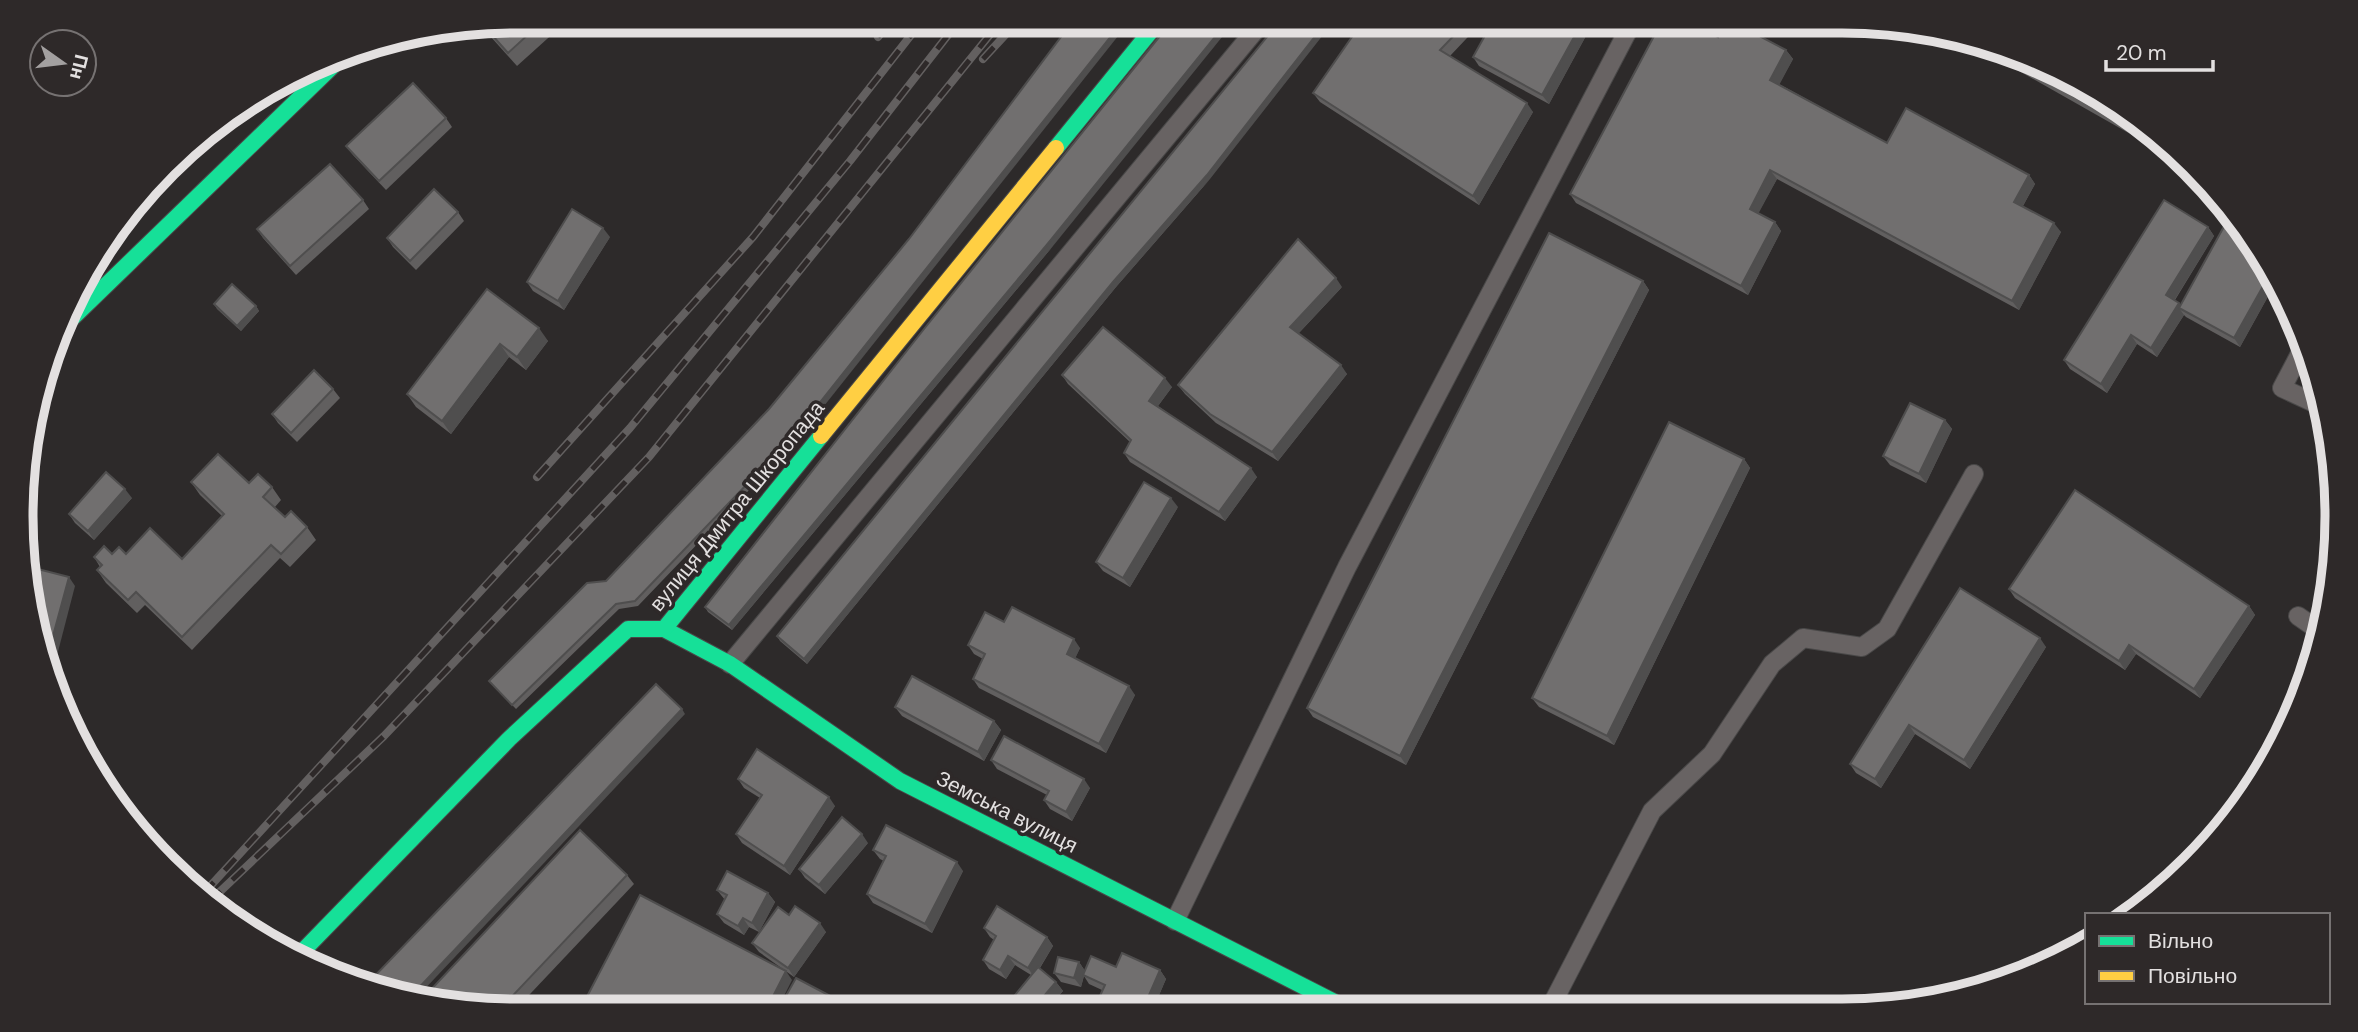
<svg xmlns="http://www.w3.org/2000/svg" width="2358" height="1032" font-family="'DM Sans',sans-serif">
	<rect width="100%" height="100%" fill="#2d2a2a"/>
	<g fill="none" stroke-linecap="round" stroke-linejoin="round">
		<g stroke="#494848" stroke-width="20">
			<g id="lane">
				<polyline points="2304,346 2282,388 2323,407"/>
				<polyline points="2298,616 2321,632"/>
				<polyline points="730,664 1263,21"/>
				<polyline points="1175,921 1347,567 1633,21"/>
				<polyline points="1550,1008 1652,811 1712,754 1772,664 1803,638 1862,647 1887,629 1974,474"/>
			</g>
		</g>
		<g stroke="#494848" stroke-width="18">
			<g id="fast">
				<polyline points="1056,148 1159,21"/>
				<polyline points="67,323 347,52"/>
				<polyline points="664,629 730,664 900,781 1346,1008"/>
				<polyline points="297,957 509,739 628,629 664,629 821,436"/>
			</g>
		</g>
		<g stroke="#494848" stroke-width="18">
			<polyline id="slow" points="821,436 1056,148"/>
		</g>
		<use href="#lane" stroke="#686363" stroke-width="18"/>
		<use href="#fast" stroke="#16e098" stroke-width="16"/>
		<use href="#slow" stroke="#ffcf43" stroke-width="16"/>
		<g stroke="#636060" stroke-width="8">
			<g id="rail">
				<polyline points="878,37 890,21"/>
				<polyline points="983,59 1018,21"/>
				<polyline points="537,477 753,237 922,21"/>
				<polyline points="203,894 630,428 850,161 959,21"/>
				<polyline points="209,902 384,736 649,457 1001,21"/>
			</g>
		</g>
		<use href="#rail" stroke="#2e2929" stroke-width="5" stroke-dasharray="16" stroke-linecap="butt"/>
	</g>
	<g fill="#615f5f">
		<polygon points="516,21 567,21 517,66 482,27"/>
		<polygon points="1363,21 1483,21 1450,56 1533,112 1479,205 1320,102 1313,93"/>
		<polygon points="1493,21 1594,21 1549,104 1479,66 1473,57"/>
		<polygon points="1718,37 1786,50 1793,59 1779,84 1887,143 2029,175 2035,184 2023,206 2061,232 2019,310 1777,179 1758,213 1775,222 1781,231 1748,295 1576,203 1570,194"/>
		<polygon points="1968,42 2001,47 2169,144 2192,169"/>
		<polygon points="446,118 452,127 386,190 353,155 346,146"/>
		<polygon points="1210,179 1116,287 807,664 780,641 777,636"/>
		<polygon points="363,200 369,209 296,275 263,238 257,229"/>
		<polygon points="458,212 464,221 416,270 393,247 387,238"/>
		<polygon points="2235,215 2276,282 2240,347 2186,317 2184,315 2157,357 2137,344 2107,393 2070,369 2064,360 2208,227 2214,236 2175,300 2181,305"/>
		<polygon points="610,237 564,310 533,291 527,282"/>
		<polygon points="909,239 797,440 638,606 619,609 516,709 489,681 606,581 769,409"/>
		<polygon points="1053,246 732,630 708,612 705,607"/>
		<polygon points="1643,281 1649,290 1406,765 1313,717 1307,708"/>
		<polygon points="1342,287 1298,334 1347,374 1278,461 1216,423 1185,394 1178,385"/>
		<polygon points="487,289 548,341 526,370 509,357 451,434 416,407 407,394"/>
		<polygon points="214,304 256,306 259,311 241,331 217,309"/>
		<polygon points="1062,375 1172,387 1158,406 1257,477 1225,521 1130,462 1124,453 1130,442 1068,384"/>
		<polygon points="333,389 340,398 297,442 278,423 272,414"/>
		<polygon points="1945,420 1952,429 1926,483 1890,465 1883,456"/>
		<polygon points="1744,459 1750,468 1614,745 1539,707 1532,698"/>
		<polygon points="191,482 249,483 272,487 281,500 275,507 285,517 307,527 316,540 290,567 280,558 192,650 145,605 137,613 106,583 97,570 100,567 94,557 112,554 182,559 222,516 200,495"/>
		<polygon points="132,498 94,540 75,523 69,514"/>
		<polygon points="1178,507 1130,587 1103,571 1096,562"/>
		<polygon points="1960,588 2046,647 1970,769 1915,734 1881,788 1856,773 1850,764"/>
		<polygon points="2009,589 2249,606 2255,615 2200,698 2136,654 2125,670 2015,598"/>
		<polygon points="1004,622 1080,648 1075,658 1135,695 1106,753 979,688 973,679 983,659 974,654 968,645"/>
		<polygon points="895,707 994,721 1001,730 984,761 902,716"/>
		<polygon points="991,760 1090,788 1072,821 1050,809 1044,800 1047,795 997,769"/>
		<polygon points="738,779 835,806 790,875 742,843 736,834 760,798 744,788"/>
		<polygon points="868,843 825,894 805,878 799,869"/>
		<polygon points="873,850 963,871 932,933 873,903 867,894 884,861 880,859"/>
		<polygon points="627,875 634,884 514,1011 425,996"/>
		<polygon points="717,890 768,893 775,902 759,932 749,927 744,935 724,923 717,914 725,900"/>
		<polygon points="789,915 826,932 794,977 759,952 752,943"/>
		<polygon points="984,928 1047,937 1053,946 1040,968 1056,982 1063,991 1047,1009 1028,1009 1021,1004 1015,995 1031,975 1015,965 1006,979 989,969 983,960 994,940 990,937"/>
		<polygon points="1079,962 1085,971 1116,967 1160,970 1166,979 1153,1009 1094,1009 1102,990 1089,984 1084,976 1081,987 1061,982 1054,973"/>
	</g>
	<g fill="#4f4e4e">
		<polygon points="1123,21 1130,21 797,440 794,435"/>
		<polygon points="1228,21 1235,21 1053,246 732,630 729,625"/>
		<polygon points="1327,21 1334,21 1210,179 1116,287 807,664 804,659"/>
		<polygon points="1583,21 1594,21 1549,104 1542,95"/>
		<polygon points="1786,50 1793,59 1777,89 1770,80"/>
		<polygon points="1527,103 1533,112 1479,205 1473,196"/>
		<polygon points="1770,170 1777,179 1756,218 1750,209"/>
		<polygon points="2029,175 2035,184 2020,211 2014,202"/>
		<polygon points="1775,222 1781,231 1748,295 1741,286"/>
		<polygon points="2054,223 2061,232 2019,310 2012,301"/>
		<polygon points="2208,227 2214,236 2172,304 2166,295"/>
		<polygon points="603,228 610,237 564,310 558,301"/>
		<polygon points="2271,272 2276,282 2240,347 2234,338"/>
		<polygon points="1336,278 1342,287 1296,336 1290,327"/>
		<polygon points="1643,281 1649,290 1406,765 1400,756"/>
		<polygon points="2179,303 2184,310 2179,308 2184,315 2157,357 2151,348"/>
		<polygon points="256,306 259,311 241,331 237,326"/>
		<polygon points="539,328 548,341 526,370 517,357"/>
		<polygon points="2131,335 2137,344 2107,393 2101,384"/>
		<polygon points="500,344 509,357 451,434 442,421"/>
		<polygon points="1341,365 1347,374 1278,461 1272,452"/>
		<polygon points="1165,378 1172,387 1155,410 1149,401"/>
		<polygon points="1945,420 1952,429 1926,483 1919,474"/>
		<polygon points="1744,459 1750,468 1614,745 1607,736"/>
		<polygon points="1251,468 1257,477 1225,521 1219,512"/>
		<polygon points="125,489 132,498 94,540 88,531"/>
		<polygon points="1171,498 1178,507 1130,587 1123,578"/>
		<polygon points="69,577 75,586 53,671 47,658"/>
		<polygon points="2249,606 2255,615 2200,698 2194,689"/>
		<polygon points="2040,638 2046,647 1970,769 1964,760"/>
		<polygon points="1074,639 1080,648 1073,663 1067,654"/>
		<polygon points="2129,645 2136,654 2125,670 2119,661"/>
		<polygon points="1129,686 1135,695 1106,753 1099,744"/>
		<polygon points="682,709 685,714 419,995 413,994"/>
		<polygon points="994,721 1001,730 984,761 978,752"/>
		<polygon points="1909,725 1915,734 1881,788 1875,779"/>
		<polygon points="1084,779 1090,788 1072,821 1066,812"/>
		<polygon points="829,797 835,806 790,875 784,866"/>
		<polygon points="862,834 868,843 825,894 819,885"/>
		<polygon points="957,862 963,871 932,933 925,924"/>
		<polygon points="768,893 775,902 759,932 752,923"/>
		<polygon points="743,918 749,927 744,935 738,926"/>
		<polygon points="820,923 826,932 794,977 788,968"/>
		<polygon points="1047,937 1053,946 1034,977 1028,968"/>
		<polygon points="1008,956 1015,965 1006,979 1000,970"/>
		<polygon points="1079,962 1085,971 1081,987 1074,978"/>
		<polygon points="1160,970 1166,979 1153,1009 1143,1009"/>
		<polygon points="786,971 792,980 777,1010 766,1010"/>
		<polygon points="1056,982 1063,991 1047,1009 1033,1009"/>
	</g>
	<g fill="#716f6f" stroke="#4f4e4e" stroke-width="2">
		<polygon points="516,21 543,21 508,53 484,26"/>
		<polygon points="1073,21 1123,21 794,435 635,601 616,604 512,705 489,681 587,583 606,581 769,409 909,239"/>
		<polygon points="1172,21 1228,21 1050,241 729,625 705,607 924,329"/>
		<polygon points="1280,21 1327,21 1207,175 1113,282 804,659 777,636"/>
		<polygon points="1363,21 1468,21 1440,50 1527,103 1473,196 1313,93"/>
		<polygon points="1493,21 1583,21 1542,95 1473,57"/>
		<polygon points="1662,21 1689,21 1718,37 1726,21 1731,21 1786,50 1770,80 1887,143 1906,108 2029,175 2014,202 2054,223 2012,301 1770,170 1750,209 1775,222 1741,286 1570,194"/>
		<polygon points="1981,44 2001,47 2090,88 2169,144 2181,157"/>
		<polygon points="413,83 446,118 379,181 346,146"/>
		<polygon points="330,164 363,200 290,266 257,229"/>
		<polygon points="434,189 458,212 410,261 387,238"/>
		<polygon points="2164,200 2208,227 2166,295 2179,303 2151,348 2131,335 2101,384 2064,360"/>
		<polygon points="572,209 603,228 558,301 527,282"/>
		<polygon points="2232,212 2271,272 2234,338 2179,308"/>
		<polygon points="1549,233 1643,281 1400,756 1307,708"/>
		<polygon points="1298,239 1336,278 1290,327 1341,365 1272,452 1210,414 1178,385"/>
		<polygon points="232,284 256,306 237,326 214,304"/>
		<polygon points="487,289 539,328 517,357 500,344 442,421 407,394"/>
		<polygon points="1103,327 1165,378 1149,401 1251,468 1219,512 1124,453 1131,440 1062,375"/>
		<polygon points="314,370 333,389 291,433 272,414"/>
		<polygon points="1910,403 1945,420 1919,474 1883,456"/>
		<polygon points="1669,422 1744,459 1607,736 1532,698"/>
		<polygon points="218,454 249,483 258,474 272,487 263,497 285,517 291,511 307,527 281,554 271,545 182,637 136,592 128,600 97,570 102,565 94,557 104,546 112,554 119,547 126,554 150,528 182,559 224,514 191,482"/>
		<polygon points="106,472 125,489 88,531 69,514"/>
		<polygon points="1144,482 1171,498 1123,578 1096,562"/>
		<polygon points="2075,490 2249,606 2194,689 2129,645 2119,661 2009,589"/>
		<polygon points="26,566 69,577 47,658 30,612"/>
		<polygon points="1960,588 2040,638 1964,760 1909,725 1875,779 1850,764"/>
		<polygon points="1012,607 1074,639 1067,654 1129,686 1099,744 973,679 985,654 968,645 985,612 1004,622"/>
		<polygon points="912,676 994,721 978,752 895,707"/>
		<polygon points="656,684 682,709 413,994 365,986"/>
		<polygon points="1004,736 1084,779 1066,812 1044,800 1049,791 991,760"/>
		<polygon points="757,749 829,797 784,866 736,834 762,795 738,779"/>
		<polygon points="842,817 862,834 819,885 799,869"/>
		<polygon points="886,825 957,862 925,924 867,894 886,856 873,850"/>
		<polygon points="580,830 627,875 501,1008 425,996"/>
		<polygon points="727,871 768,893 752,923 743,918 738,926 717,914 727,895 717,890"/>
		<polygon points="640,895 786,971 766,1010 580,1010"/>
		<polygon points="795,906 820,923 788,968 752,943 778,907 789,915"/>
		<polygon points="997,906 1047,937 1028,968 1008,956 1000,970 983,960 996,936 984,928"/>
		<polygon points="1122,953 1160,970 1143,1009 1094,1009 1105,985 1083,975 1091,956 1116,967"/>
		<polygon points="1058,957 1079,962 1074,978 1054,973"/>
		<polygon points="1038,967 1056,982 1033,1009 1032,1009 1015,995"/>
		<polygon points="796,978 857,1010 778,1010"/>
		<polygon points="1217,998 1237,1009 1211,1009"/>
	</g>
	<g text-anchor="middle" stroke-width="7" stroke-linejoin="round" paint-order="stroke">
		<g font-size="21" fill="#e3e0e0" stroke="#2e2929">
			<text transform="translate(737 506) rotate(-51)" y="7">вулиця Дмитра Шкоропада</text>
			<text transform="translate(1007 812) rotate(27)" y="7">Земська вулиця</text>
		</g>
	</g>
	<path d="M0 0H2358V1032H0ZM516 33H1842A483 483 0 0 1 2325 516V516A483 483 0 0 1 1842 999H516A483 483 0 0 1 33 516V516A483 483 0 0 1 516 33Z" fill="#2e2929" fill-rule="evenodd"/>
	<path fill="none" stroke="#e3e0e0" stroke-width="9" d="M516 33H1842A483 483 0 0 1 2325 516V516A483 483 0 0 1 1842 999H516A483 483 0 0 1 33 516V516A483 483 0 0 1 516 33Z"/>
	<rect x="2085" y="913" width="245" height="91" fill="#2e2929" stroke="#767272" stroke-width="2"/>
	<rect x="2099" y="936" width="35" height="10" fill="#16e098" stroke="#767272" stroke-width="2"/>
	<text x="2148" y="948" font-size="21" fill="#e3e0e0">Вільно</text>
	<rect x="2099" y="971" width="35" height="10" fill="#ffcf43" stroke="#767272" stroke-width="2"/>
	<text x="2148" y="983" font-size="21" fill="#e3e0e0">Повільно</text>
	<g transform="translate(63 63) rotate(104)"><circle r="33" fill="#2e2929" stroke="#767272" stroke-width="2"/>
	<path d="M0-5L12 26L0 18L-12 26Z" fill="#a3a0a0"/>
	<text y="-10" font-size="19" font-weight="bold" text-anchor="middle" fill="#e3e0e0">Пн</text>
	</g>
	<path d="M2106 60v10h107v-10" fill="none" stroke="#e3e0e0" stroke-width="3.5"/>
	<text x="2116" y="60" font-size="21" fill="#e3e0e0" stroke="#2e2929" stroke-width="5" paint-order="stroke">20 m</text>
</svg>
